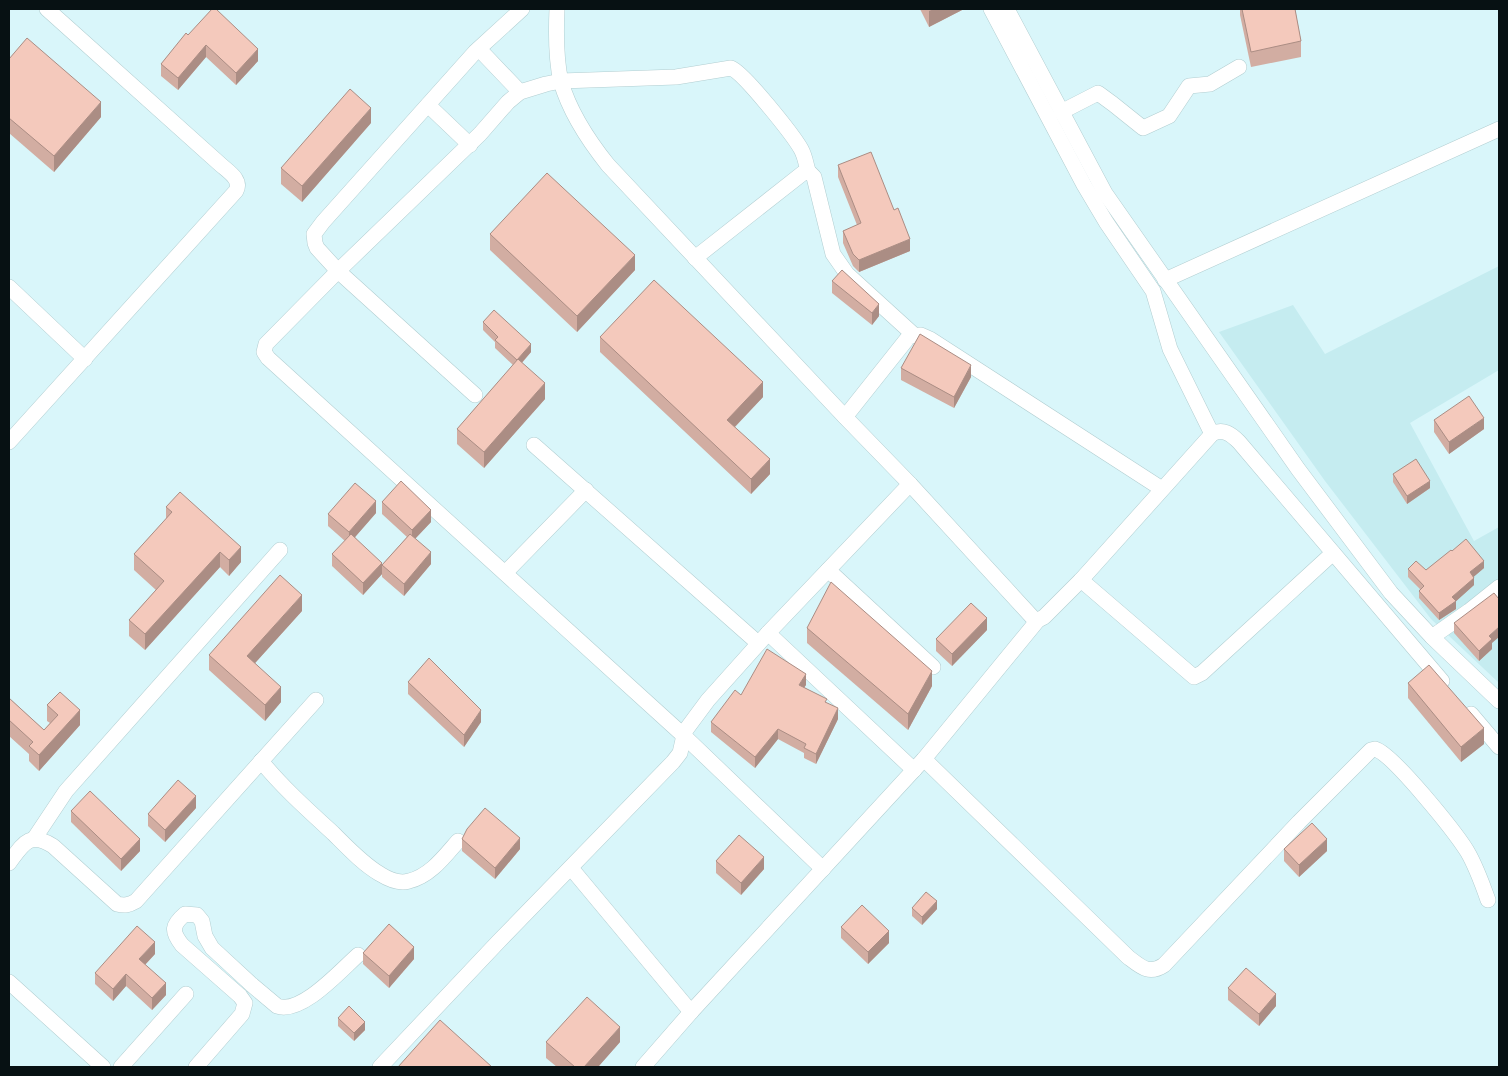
<svg xmlns="http://www.w3.org/2000/svg" width="1508" height="1076" font-family="Rubik,sans-serif">
	<rect width="100%" height="100%" fill="#d9f6fa"/>
	<polygon fill="#c5ecf0" points="1499,266 1499,370 1410,423 1474,541 1499,527 1499,683 1431,619 1325,481 1219,332 1293,305 1325,354"/>
	<g fill="none" stroke-linecap="round" stroke-linejoin="round">
		<g stroke="#b2ced1" stroke-width="16">
			<g id="minor">
				<path d="M557 9C556 31 556 60 561 82 570 113 588 140 608 165L845 417 910 484 1033 618 1038 620 1044 617 1081 580 1212 434C1223 428 1231 434 1239 442L1442 681"/>
				<polyline points="991,9 1084,185 1106,222 1153,291 1170,349 1212,434"/>
				<polyline points="1007,9 1105,193 1298,469 1391,593 1432,637 1499,701"/>
				<polyline points="479,49 520,92"/>
				<polyline points="428,105 470,145"/>
				<polyline points="1061,112 1098,93 1113,104 1143,128 1169,116 1189,86 1210,84 1239,67"/>
				<path d="M808 171C806 164 805 156 801 149 793 135 744 73 731 68L676 77 561 81 546 84 520 92 508 102 480 134 338 271 266 344 264 352 268 358 683 735 823 869"/>
				<polyline points="695,258 803,173 808,171 814,177 833,254 847,274 914,335"/>
				<polyline points="1165,280 1499,129"/>
				<polyline points="9,287 85,359"/>
				<polyline points="475,395 338,271 317,248 315,243 314,234 323,222 475,52 522,9"/>
				<polyline points="845,417 907,339 910,336 921,335 930,339 1162,489"/>
				<path d="M9 442 236 191C242 180 229 172 221 165L47 9"/>
				<polyline points="534,445 758,643"/>
				<polyline points="828,570 933,667"/>
				<polyline points="505,573 586,490"/>
				<polyline points="1081,580 1194,677 1202,673 1333,553"/>
				<polyline points="768,633 914,770"/>
				<polyline points="1432,637 1469,611 1499,587"/>
				<polyline points="1471,714 1499,747"/>
				<path d="M924 759 1128 957C1141 967 1149 975 1164 965L1299 822 1371 750 1375 749C1393 754 1455 832 1467 851 1476 866 1482 883 1488 900"/>
				<path d="M261 761C283 788 309 811 334 834 348 848 363 864 380 874 388 879 399 884 409 881 430 876 444 857 458 841"/>
				<polyline points="34,839 66,791 280,550"/>
				<path d="M9 863C23 844 29 831 53 846L117 904C125 906 129 905 136 901L316 700"/>
				<polyline points="571,868 691,1012"/>
				<polyline points="9,982 103,1067"/>
				<polyline points="121,1067 186,994"/>
				<path d="M196 1067 242 1014 245 1003 240 996 182 945C171 931 172 925 185 914L197 915 202 921 205 936 212 948 252 985 277 1006C301 1015 340 971 358 955"/>
				<polyline points="380,1067 499,941 673,762 680,753 685,731 708,700 768,633 910,484"/>
				<polyline points="643,1067 691,1012 924,759 1038,620"/>
			</g>
		</g>
		<use href="#minor" stroke="#fff" stroke-width="15"/>
	</g>
	<g fill="#d2ada2">
		<polygon points="920,9 964,9 929,27"/>
		<polygon points="1240,9 1295,9 1301,41 1301,57 1251,67 1240,15"/>
		<polygon points="188,35 258,61 236,85 206,57 178,90 161,76 161,64"/>
		<polygon points="9,59 101,117 54,172 9,133"/>
		<polygon points="371,123 302,202 281,184 281,168"/>
		<polygon points="838,165 910,251 859,272 853,266 843,243 843,231 857,225 838,177"/>
		<polygon points="490,234 635,270 577,332 490,250"/>
		<polygon points="832,281 879,316 872,325 832,293"/>
		<polygon points="483,322 531,352 522,363 545,399 484,468 457,444 457,429 513,365 495,348 495,342 483,330"/>
		<polygon points="600,337 763,397 735,427 770,474 751,494 600,352"/>
		<polygon points="901,368 971,377 954,408 901,380"/>
		<polygon points="1434,420 1484,429 1449,454 1434,432"/>
		<polygon points="1393,474 1430,488 1407,504 1393,482"/>
		<polygon points="382,502 431,522 415,539 431,564 404,596 382,577 382,565 407,537 382,514"/>
		<polygon points="166,507 241,562 229,576 220,567 145,650 129,636 129,620 156,590 134,570 134,554 166,519"/>
		<polygon points="376,513 355,537 382,574 363,595 332,566 332,554 345,541 328,526 328,514"/>
		<polygon points="1452,551 1484,568 1473,577 1474,585 1456,601 1456,609 1439,620 1419,598 1419,591 1420,589 1408,577 1408,569 1426,570"/>
		<polygon points="302,611 255,663 281,702 265,721 209,670 209,655"/>
		<polygon points="1454,623 1492,643 1492,649 1479,661 1454,633"/>
		<polygon points="807,628 932,686 908,730 807,643"/>
		<polygon points="987,630 952,666 936,651 936,639"/>
		<polygon points="408,682 481,722 464,747 408,694"/>
		<polygon points="1408,683 1484,744 1461,762 1408,698"/>
		<polygon points="806,685 804,687 827,703 838,719 816,764 804,758 804,753 778,739 755,768 711,732 711,722 741,695"/>
		<polygon points="9,698 44,730 50,723 47,721 47,705 80,725 39,771 29,761 29,754 9,736"/>
		<polygon points="196,808 165,842 148,826 148,814"/>
		<polygon points="71,811 140,851 121,871 71,822"/>
		<polygon points="462,839 520,849 495,879 462,851"/>
		<polygon points="1284,849 1327,851 1299,877 1284,861"/>
		<polygon points="716,861 764,869 741,895 716,873"/>
		<polygon points="912,908 937,909 922,925 912,916"/>
		<polygon points="841,927 889,943 868,964 841,938"/>
		<polygon points="363,953 414,959 389,988 363,964"/>
		<polygon points="155,954 145,965 166,995 152,1010 126,986 113,1001 95,984 95,973"/>
		<polygon points="1228,988 1276,1006 1259,1026 1228,1000"/>
		<polygon points="338,1018 365,1030 354,1041 338,1026"/>
		<polygon points="546,1042 620,1042 598,1067 557,1067 546,1058"/>
	</g>
	<g fill="#ab8d84">
		<polygon points="934,9 964,9 929,27 929,11"/>
		<polygon points="206,45 206,57 178,90 178,78"/>
		<polygon points="258,49 258,61 236,85 236,73"/>
		<polygon points="101,102 101,117 54,172 54,156"/>
		<polygon points="371,108 371,123 302,202 302,186"/>
		<polygon points="910,239 910,251 859,272 859,260"/>
		<polygon points="635,255 635,270 577,332 577,316"/>
		<polygon points="879,304 879,316 872,325 872,313"/>
		<polygon points="531,344 531,352 517,368 517,360"/>
		<polygon points="971,365 971,377 954,408 954,397"/>
		<polygon points="763,382 763,397 727,435 727,420"/>
		<polygon points="545,383 545,399 484,468 484,452"/>
		<polygon points="1484,418 1484,429 1449,454 1449,442"/>
		<polygon points="770,459 770,474 751,494 751,479"/>
		<polygon points="1430,481 1430,488 1407,504 1407,496"/>
		<polygon points="376,501 376,513 349,544 349,532"/>
		<polygon points="431,510 431,522 412,542 412,530"/>
		<polygon points="241,547 241,562 229,576 229,560"/>
		<polygon points="220,552 220,567 145,650 145,634"/>
		<polygon points="431,552 431,564 404,596 404,584"/>
		<polygon points="1484,561 1484,568 1470,580 1470,572"/>
		<polygon points="382,563 382,574 363,595 363,583"/>
		<polygon points="1474,578 1474,585 1453,604 1456,601 1456,609 1439,620 1439,613 1452,597"/>
		<polygon points="302,595 302,611 247,672 247,656"/>
		<polygon points="987,618 987,630 952,666 952,654"/>
		<polygon points="1499,627 1499,637 1492,643 1492,649 1479,661 1479,651 1489,636"/>
		<polygon points="932,671 932,686 908,730 908,714"/>
		<polygon points="806,674 806,685 799,695 799,685"/>
		<polygon points="281,687 281,702 265,721 265,705"/>
		<polygon points="838,708 838,719 816,764 816,754"/>
		<polygon points="80,710 80,725 39,771 39,755"/>
		<polygon points="481,710 481,722 464,747 464,735"/>
		<polygon points="1484,728 1484,744 1461,762 1461,747"/>
		<polygon points="778,729 778,739 755,768 755,757"/>
		<polygon points="196,796 196,808 165,842 165,830"/>
		<polygon points="520,838 520,849 495,879 495,868"/>
		<polygon points="140,839 140,851 121,871 121,859"/>
		<polygon points="1327,839 1327,851 1299,877 1299,865"/>
		<polygon points="764,857 764,869 741,895 741,883"/>
		<polygon points="937,901 937,909 922,925 922,917"/>
		<polygon points="889,931 889,943 868,964 868,952"/>
		<polygon points="155,942 155,954 139,971 139,959"/>
		<polygon points="414,947 414,959 389,988 389,976"/>
		<polygon points="126,974 126,986 113,1001 113,989"/>
		<polygon points="166,983 166,995 152,1010 152,998"/>
		<polygon points="1276,994 1276,1006 1259,1026 1259,1014"/>
		<polygon points="365,1022 365,1030 354,1041 354,1033"/>
		<polygon points="620,1027 620,1042 598,1067 584,1067"/>
	</g>
	<g fill="#f4c9bc" stroke="#ab8d84">
		<polygon points="212,9 216,9 258,49 236,73 206,45 178,78 161,64 186,33 188,35"/>
		<polygon points="1242,9 1295,9 1301,41 1251,52"/>
		<polygon points="27,38 101,102 54,156 9,118 9,59"/>
		<polygon points="350,89 371,108 302,186 281,168"/>
		<polygon points="871,152 894,210 898,208 910,239 859,260 853,254 843,231 861,223 838,165"/>
		<polygon points="547,173 635,255 577,316 490,234"/>
		<polygon points="842,270 879,304 872,313 832,281"/>
		<polygon points="654,280 763,382 727,420 770,459 751,479 600,337"/>
		<polygon points="494,310 531,344 517,360 495,340 498,337 483,322"/>
		<polygon points="920,334 971,365 954,397 901,368"/>
		<polygon points="518,359 545,383 484,452 457,429"/>
		<polygon points="1469,396 1484,418 1449,442 1434,420"/>
		<polygon points="1416,459 1430,481 1407,496 1393,474"/>
		<polygon points="401,481 431,510 412,530 382,502"/>
		<polygon points="355,483 376,501 349,532 328,514"/>
		<polygon points="180,492 241,547 229,560 220,552 145,634 129,620 164,581 134,554 172,512 166,507"/>
		<polygon points="351,534 382,563 363,583 332,554"/>
		<polygon points="410,534 431,552 404,584 382,565"/>
		<polygon points="1466,539 1484,561 1470,572 1474,578 1452,597 1456,601 1439,613 1419,591 1424,586 1408,569 1416,561 1426,570 1451,550 1452,551"/>
		<polygon points="280,575 302,595 247,656 281,687 265,705 209,655"/>
		<polygon points="831,582 932,671 908,714 807,628"/>
		<polygon points="1494,593 1499,599 1499,627 1489,636 1492,639 1479,651 1454,623"/>
		<polygon points="971,603 987,618 952,654 936,639"/>
		<polygon points="767,649 806,674 799,685 827,699 825,702 838,708 816,754 804,748 806,744 778,729 755,757 711,722 735,690 741,695"/>
		<polygon points="429,658 481,710 464,735 408,682"/>
		<polygon points="1429,665 1484,728 1461,747 1408,683"/>
		<polygon points="60,692 80,710 39,755 29,746 33,742 9,720 9,698 44,730 58,715 47,705"/>
		<polygon points="178,780 196,796 165,830 148,814"/>
		<polygon points="90,791 140,839 121,859 71,811"/>
		<polygon points="485,808 520,838 495,868 462,839 467,829"/>
		<polygon points="1312,823 1327,839 1299,865 1284,849"/>
		<polygon points="739,835 764,857 741,883 716,861"/>
		<polygon points="926,892 937,901 922,917 912,908"/>
		<polygon points="862,905 889,931 868,952 841,927"/>
		<polygon points="389,924 414,947 389,976 363,953"/>
		<polygon points="137,926 155,942 139,959 166,983 152,998 126,974 113,989 95,973"/>
		<polygon points="1246,968 1276,994 1259,1014 1228,988"/>
		<polygon points="587,997 620,1027 584,1067 575,1067 546,1042"/>
		<polygon points="349,1006 365,1022 354,1033 338,1018"/>
		<polygon points="440,1020 492,1067 398,1067"/>
	</g>
	<rect width="1508" height="1076" fill="none" stroke="#071113" stroke-width="20"/>
</svg>
